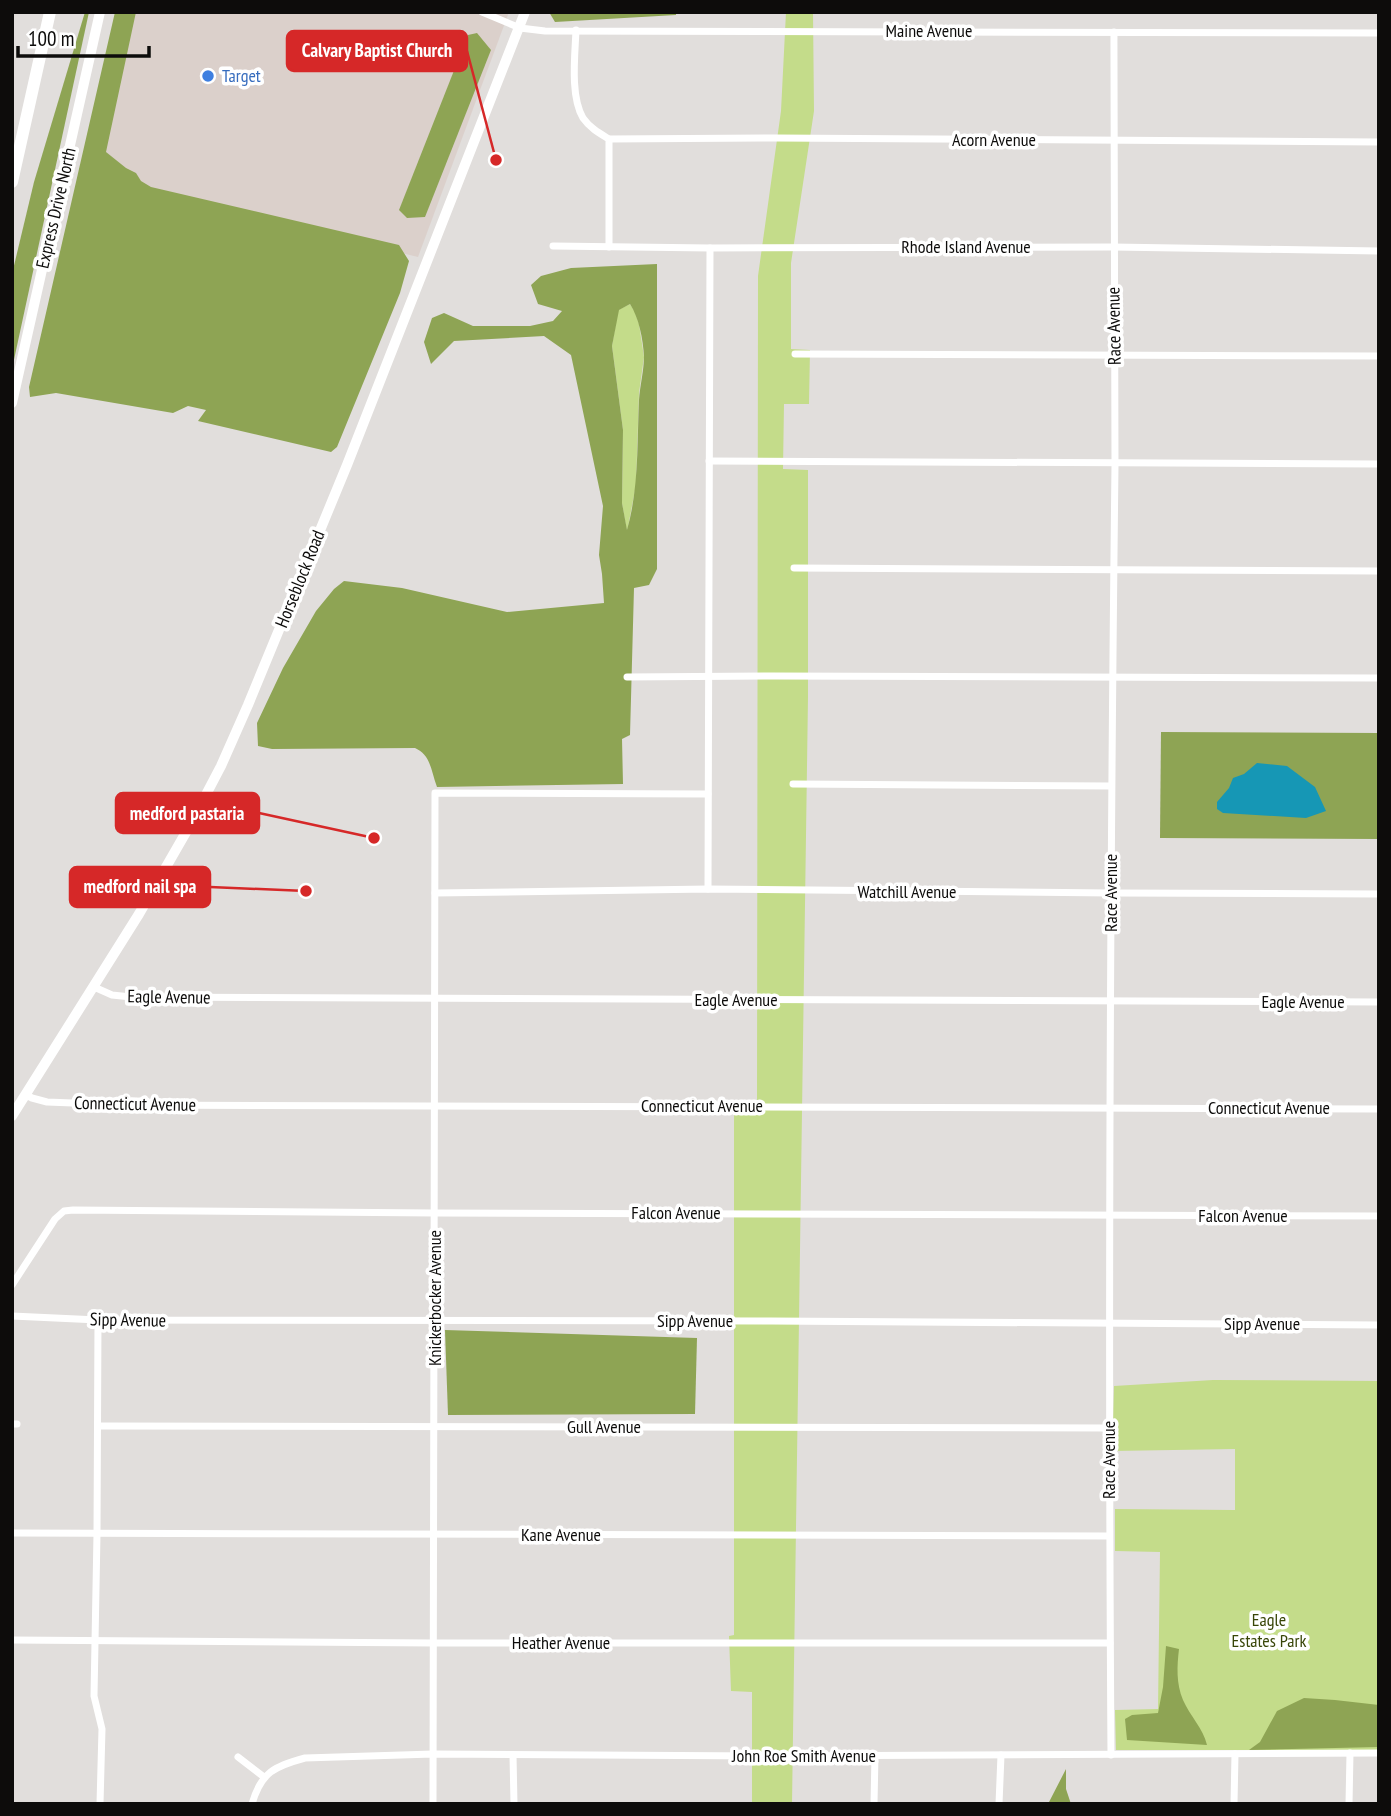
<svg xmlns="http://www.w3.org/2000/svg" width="1391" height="1816" font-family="'PT Sans Narrow',sans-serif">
	<rect width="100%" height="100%" fill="#e1dedc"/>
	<polygon fill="#dbd0cb" points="123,12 509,12 418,257 85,176"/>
	<g fill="#c4dc8a">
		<polygon points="786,12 813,12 814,111 791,263 791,349 810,350 809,404 784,404 783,469 808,470 808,697 792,1804 752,1804 752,1692 731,1691 729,1636 734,1635 734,1114 757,1113 758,276 781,111"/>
		<polygon points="630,304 635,312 639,324 644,357 639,393 636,485 627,532 622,503 623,430 612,346 618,310"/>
		<polygon points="1213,1380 1379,1381 1379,1750 1116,1750 1115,1710 1158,1709 1160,1552 1115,1551 1115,1509 1235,1510 1235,1449 1112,1451 1114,1386"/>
	</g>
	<g fill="#8ea454" fill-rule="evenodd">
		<polygon points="85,12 89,12 12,369 12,274 34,182"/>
		<polygon points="115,12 136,12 106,152 126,168 136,173 141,181 151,187 399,245 409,261 400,293 337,447 331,452 198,421 206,410 188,406 173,413 56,393 30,397 29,387"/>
		<polygon points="549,12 676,12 676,15 555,22"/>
		<polygon points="477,33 491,50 425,217 407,218 399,210 468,35"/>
		<path d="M657 264V569L649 585 634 588 630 735 622 739 623 784 437 787C431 771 431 755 415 748L272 749 258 746 257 723 283 668 316 611 334 589 344 581 402 588 507 612 604 603 602 574 599 555 603 506 571 355 544 336 454 341 431 364 424 342 432 318 444 313 473 326H530L553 321 562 311 538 304 531 285 541 276 571 268ZM630 304C639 318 643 339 644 356 644 371 640 385 639 400 637 444 639 488 627 530L622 503 623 430 612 346 619 310Z"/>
		<polygon points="1161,732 1379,733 1379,839 1160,838"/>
		<polygon points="445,1330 697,1338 695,1414 448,1415"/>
		<path d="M1166 1646 1179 1649C1177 1666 1176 1683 1183 1700 1190 1716 1203 1728 1207 1745L1127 1740 1125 1719 1132 1715 1158 1713 1163 1687Z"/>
		<polygon points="1304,1698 1335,1700 1379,1705 1379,1747 1249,1750 1260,1742 1277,1711"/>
		<polygon points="1066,1769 1066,1789 1071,1804 1048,1804"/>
	</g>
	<polygon fill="#1697b5" points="1257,763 1287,766 1315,787 1326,811 1306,818 1223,813 1217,809 1217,802 1229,788 1233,778 1244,774"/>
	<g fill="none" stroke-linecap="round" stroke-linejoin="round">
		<g stroke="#fff" stroke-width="7">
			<polyline points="482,12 520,28 545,31 1379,33"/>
			<path d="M576 30C575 55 570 96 583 118 590 128 599 133 609 139V247"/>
			<polyline points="609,139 776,138 1379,142"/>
			<polyline points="553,246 710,248 1113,247 1379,251"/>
			<polyline points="795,354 1379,356"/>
			<polyline points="709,461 1379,464"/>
			<polyline points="794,568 1379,571"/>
			<polyline points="627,677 774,676 1379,678"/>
			<polyline points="793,784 1111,786"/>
			<polyline points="708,889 710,248"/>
			<polyline points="435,893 708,889 1111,893 1379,894"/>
			<polyline points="94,987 112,995 131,997 1379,1002"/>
			<polyline points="26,1095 32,1098 47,1102 124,1105 1379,1109"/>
			<polyline points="12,1285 55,1219 64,1211 73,1210 435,1213 1379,1216"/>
			<polyline points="12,1316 98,1320 771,1321 1379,1325"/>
			<polyline points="98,1320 97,1534 94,1696 102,1729 100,1804"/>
			<polyline points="12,1424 17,1424"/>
			<polyline points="98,1426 1110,1428"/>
			<polyline points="12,1533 1109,1536"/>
			<polyline points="12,1640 434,1643 1110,1643"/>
			<polyline points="513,1755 514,1804"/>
			<path d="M1111 1755C1108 1325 1110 895 1115 465 1116 320 1113 176 1114 32"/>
			<polyline points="238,1757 264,1777"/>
			<path d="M252 1804C261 1772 275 1766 305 1758L433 1754 773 1756 1379 1753"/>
			<polyline points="433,1804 435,793 708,794"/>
			<polyline points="874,1804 875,1755"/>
			<polyline points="999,1804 1001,1755"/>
			<polyline points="1234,1804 1235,1754"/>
			<polyline points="1349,1804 1350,1753"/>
		</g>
		<polyline stroke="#fff" stroke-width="10" points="12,403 100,12"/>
		<polyline stroke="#fff" stroke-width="10" points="12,1116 139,914 189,827 221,766 248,705 347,465 525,12"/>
		<polyline stroke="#fff" stroke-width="12" points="12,182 50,12"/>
	</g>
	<circle fill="#3f7fe0" stroke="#fff" stroke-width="2.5" cx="208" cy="76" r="7"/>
	<g text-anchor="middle" stroke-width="7" stroke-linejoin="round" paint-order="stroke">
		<g font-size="18" fill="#0d0c0b" stroke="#fff">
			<text x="929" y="37">Maine Avenue</text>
			<text x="994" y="146">Acorn Avenue</text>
			<text transform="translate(56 208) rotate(-77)" y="6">Express Drive North</text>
			<text x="966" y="253">Rhode Island Avenue</text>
			<text transform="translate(1114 326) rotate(-91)" y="6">Race Avenue</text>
			<text transform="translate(300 579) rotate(-68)" y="6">Horseblock Road</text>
			<text x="907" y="898">Watchill Avenue</text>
			<text transform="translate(1111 893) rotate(-90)" y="6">Race Avenue</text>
			<text transform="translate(169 997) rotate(1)" y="6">Eagle Avenue</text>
			<text x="736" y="1006">Eagle Avenue</text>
			<text x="1303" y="1008">Eagle Avenue</text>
			<text transform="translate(135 1104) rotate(1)" y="6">Connecticut Avenue</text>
			<text x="702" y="1112">Connecticut Avenue</text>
			<text x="1269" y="1114">Connecticut Avenue</text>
			<text x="676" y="1219">Falcon Avenue</text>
			<text x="1243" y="1222">Falcon Avenue</text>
			<text transform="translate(435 1298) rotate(-90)" y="6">Knickerbocker Avenue</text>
			<text transform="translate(128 1320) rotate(1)" y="6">Sipp Avenue</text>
			<text x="695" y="1327">Sipp Avenue</text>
			<text x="1262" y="1330">Sipp Avenue</text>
			<text x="604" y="1433">Gull Avenue</text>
			<text transform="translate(1109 1460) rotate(-90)" y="6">Race Avenue</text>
			<text x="561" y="1541">Kane Avenue</text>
			<text x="561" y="1649">Heather Avenue</text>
			<text x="804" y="1762">John Roe Smith Avenue</text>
		</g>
		<g font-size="18" fill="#366cbe" stroke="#fff" text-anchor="start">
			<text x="222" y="82">Target</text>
		</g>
		<g font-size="18" fill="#384507" stroke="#fff">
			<text x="1269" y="1626">Eagle<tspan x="1269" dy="21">Estates Park</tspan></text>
		</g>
	</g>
	<path fill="none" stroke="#d62828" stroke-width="2.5" d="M496 160L467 51M374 838L259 813M306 891L210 887"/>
	<g fill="#d62828" stroke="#fff" stroke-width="2.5">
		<circle cx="496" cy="160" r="7"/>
		<circle cx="374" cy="838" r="7"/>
		<circle cx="306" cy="891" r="7"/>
	</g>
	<g fill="#d62828" stroke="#d62828" stroke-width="2.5">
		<rect x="287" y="31" width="180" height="40" rx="7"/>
		<rect x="116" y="793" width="143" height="40" rx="7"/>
		<rect x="70" y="867" width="140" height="40" rx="7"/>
	</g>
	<g font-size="19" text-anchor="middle" font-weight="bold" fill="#fff">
		<text x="377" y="57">Calvary Baptist Church</text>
		<text x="187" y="820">medford pastaria</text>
		<text x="140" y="893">medford nail spa</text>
	</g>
	<rect width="1391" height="1816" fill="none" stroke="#0d0c0b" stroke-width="28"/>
	<path d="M18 46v10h131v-10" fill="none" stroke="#0d0c0b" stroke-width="3.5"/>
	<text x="28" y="46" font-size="21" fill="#0d0c0b" stroke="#ffffff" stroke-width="5" paint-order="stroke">100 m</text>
</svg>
